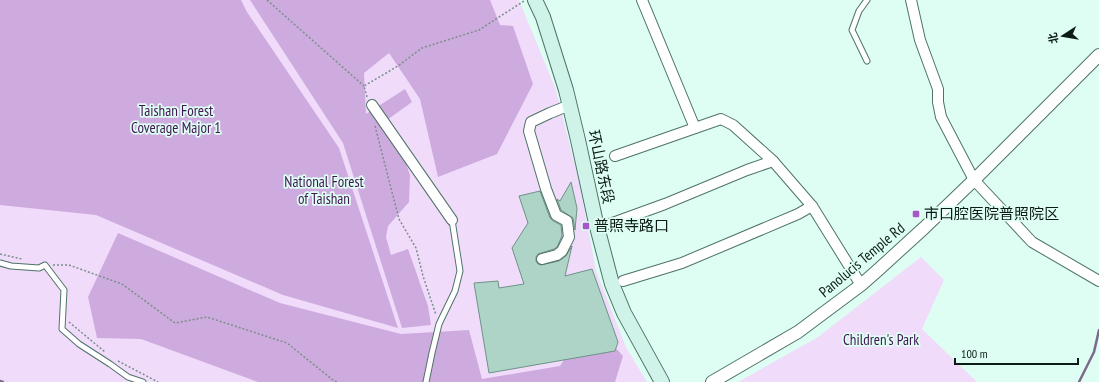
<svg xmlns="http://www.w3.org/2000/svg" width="1099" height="382" font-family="'PT Sans Narrow','Noto Sans SC',sans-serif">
	<rect width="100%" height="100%" fill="#defef3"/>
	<g fill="#f0dbfa">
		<polygon points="0,0 519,0 556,90 580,186 596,271 626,347 647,382 0,382"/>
		<polygon points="921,257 944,280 922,329 977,382 738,382 818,337"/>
	</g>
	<g fill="#ceabde">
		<polygon points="0,0 241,0 247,12 339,148 398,328 283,295 96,215 0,205"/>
		<polygon points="250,0 490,0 500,25 513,26 533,84 497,154 438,177 420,99 389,53 364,73 366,114 405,89 412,102 387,120 404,158 410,175 409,202 388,226 386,237 391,255 408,249 428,306 431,325 402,328 343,143"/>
		<polygon points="118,233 280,303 401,334 469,330 482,379 560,366 567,355 613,345 623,356 615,382 258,382 141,339 97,338 88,297"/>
	</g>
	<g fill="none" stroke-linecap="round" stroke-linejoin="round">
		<g stroke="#7d698a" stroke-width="2.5">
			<polyline points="0,381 3,382"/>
			<polyline points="1079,382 1094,352 1099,330"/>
		</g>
	</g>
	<g fill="#add4c7" stroke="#6e9387">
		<polygon points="571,182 577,208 575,230 573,218 561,210 557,199 560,201"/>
		<polygon points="540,191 550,218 553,221 561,225 562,236 557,247 554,249 538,254 536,257 536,261 538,264 541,265 559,261 566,256 572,246 565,276 592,269 618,342 615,351 489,373 474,283 498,281 499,288 524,284 512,248 528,223 519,196"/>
	</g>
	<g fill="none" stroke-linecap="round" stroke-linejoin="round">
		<g stroke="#4f7368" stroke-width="7">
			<g id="service">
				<polyline points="867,61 852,30 859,11 867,0"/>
				<polyline points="0,263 11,266 39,268 45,265 64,290 62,329 79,344 110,364 128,377 143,382"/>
				<polyline points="426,382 432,353 439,324 455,291 460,271 452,220"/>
			</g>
		</g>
		<g stroke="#4f7368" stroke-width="12">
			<g id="minor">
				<polyline points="642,0 695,128"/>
				<polyline points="911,0 920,40 938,89 938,102 941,117 974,180 1032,242 1099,281"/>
				<polyline points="372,105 452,220"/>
				<polyline points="615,156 721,119 733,125 773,161 812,206 861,285"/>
				<polyline points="610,224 665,204 747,170 773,161"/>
				<polyline points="542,259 557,255 562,251 569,237 567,221 556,215 546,189 529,131 531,122 550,113 570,105"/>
				<polyline points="623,281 682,263 798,214 812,206"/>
			</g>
		</g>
		<g stroke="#4f7368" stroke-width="14">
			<polyline id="tertiary" points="712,382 798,332 861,285 878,270 924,228 974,180 1099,55"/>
		</g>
		<g stroke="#4f7368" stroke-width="16">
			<polyline id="secondary" points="535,0 543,17 566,90 578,140 596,223 612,284 624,313 662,382"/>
		</g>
		<g stroke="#789088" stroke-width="1.5" stroke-dasharray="2 2" stroke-linecap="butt">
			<polyline points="267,0 364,86"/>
			<polyline points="367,97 364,86 398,66 422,48 479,30 524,1"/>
			<polyline points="375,126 399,219 416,248 423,276 436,315"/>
			<polyline points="0,254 22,259"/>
			<polyline points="53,265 69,265 122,284 175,323 207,317 287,343 333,380 337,382"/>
			<polyline points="69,322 105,352"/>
			<polyline points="118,361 158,382"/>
		</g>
		<use href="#service" stroke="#fff" stroke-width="5"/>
		<use href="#minor" stroke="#fff" stroke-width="10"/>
		<use href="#tertiary" stroke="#fff" stroke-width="12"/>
		<use href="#secondary" stroke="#cff3e9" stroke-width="14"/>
	</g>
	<g fill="#a757c8" stroke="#defef3" stroke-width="1.5">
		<rect x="912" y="210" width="8" height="8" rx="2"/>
		<rect x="582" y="222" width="8" height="8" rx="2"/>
	</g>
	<g text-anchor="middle" stroke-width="3.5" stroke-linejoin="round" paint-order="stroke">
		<g font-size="15" fill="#411552" stroke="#defef3">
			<text x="176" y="116">Taishan Forest<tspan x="176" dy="17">Coverage Major 1</tspan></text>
			<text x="324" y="187">National Forest<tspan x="324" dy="17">of Taishan</tspan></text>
			<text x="881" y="345">Children's Park</text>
		</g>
		<g font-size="15" fill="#0c1b16" stroke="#defef3">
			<text transform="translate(601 167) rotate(78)" y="5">环山路东段</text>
			<text transform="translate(862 260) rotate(-40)" y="5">Panolucis Temple Rd</text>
		</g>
		<g font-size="15" fill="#0c1b16" stroke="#defef3" text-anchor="start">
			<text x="924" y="219">市口腔医院普照院区</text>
			<text x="594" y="231">普照寺路口</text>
		</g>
	</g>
	<g transform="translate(1063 36) rotate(258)" stroke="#defef3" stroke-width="3" paint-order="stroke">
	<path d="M0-3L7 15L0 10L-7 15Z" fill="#0c1b16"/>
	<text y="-6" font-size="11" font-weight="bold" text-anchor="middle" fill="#0c1b16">北</text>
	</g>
	<path d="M955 358v6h123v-6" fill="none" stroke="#0c1b16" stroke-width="2"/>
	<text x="961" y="358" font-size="12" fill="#0c1b16" stroke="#defef3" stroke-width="3" paint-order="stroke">100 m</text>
</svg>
